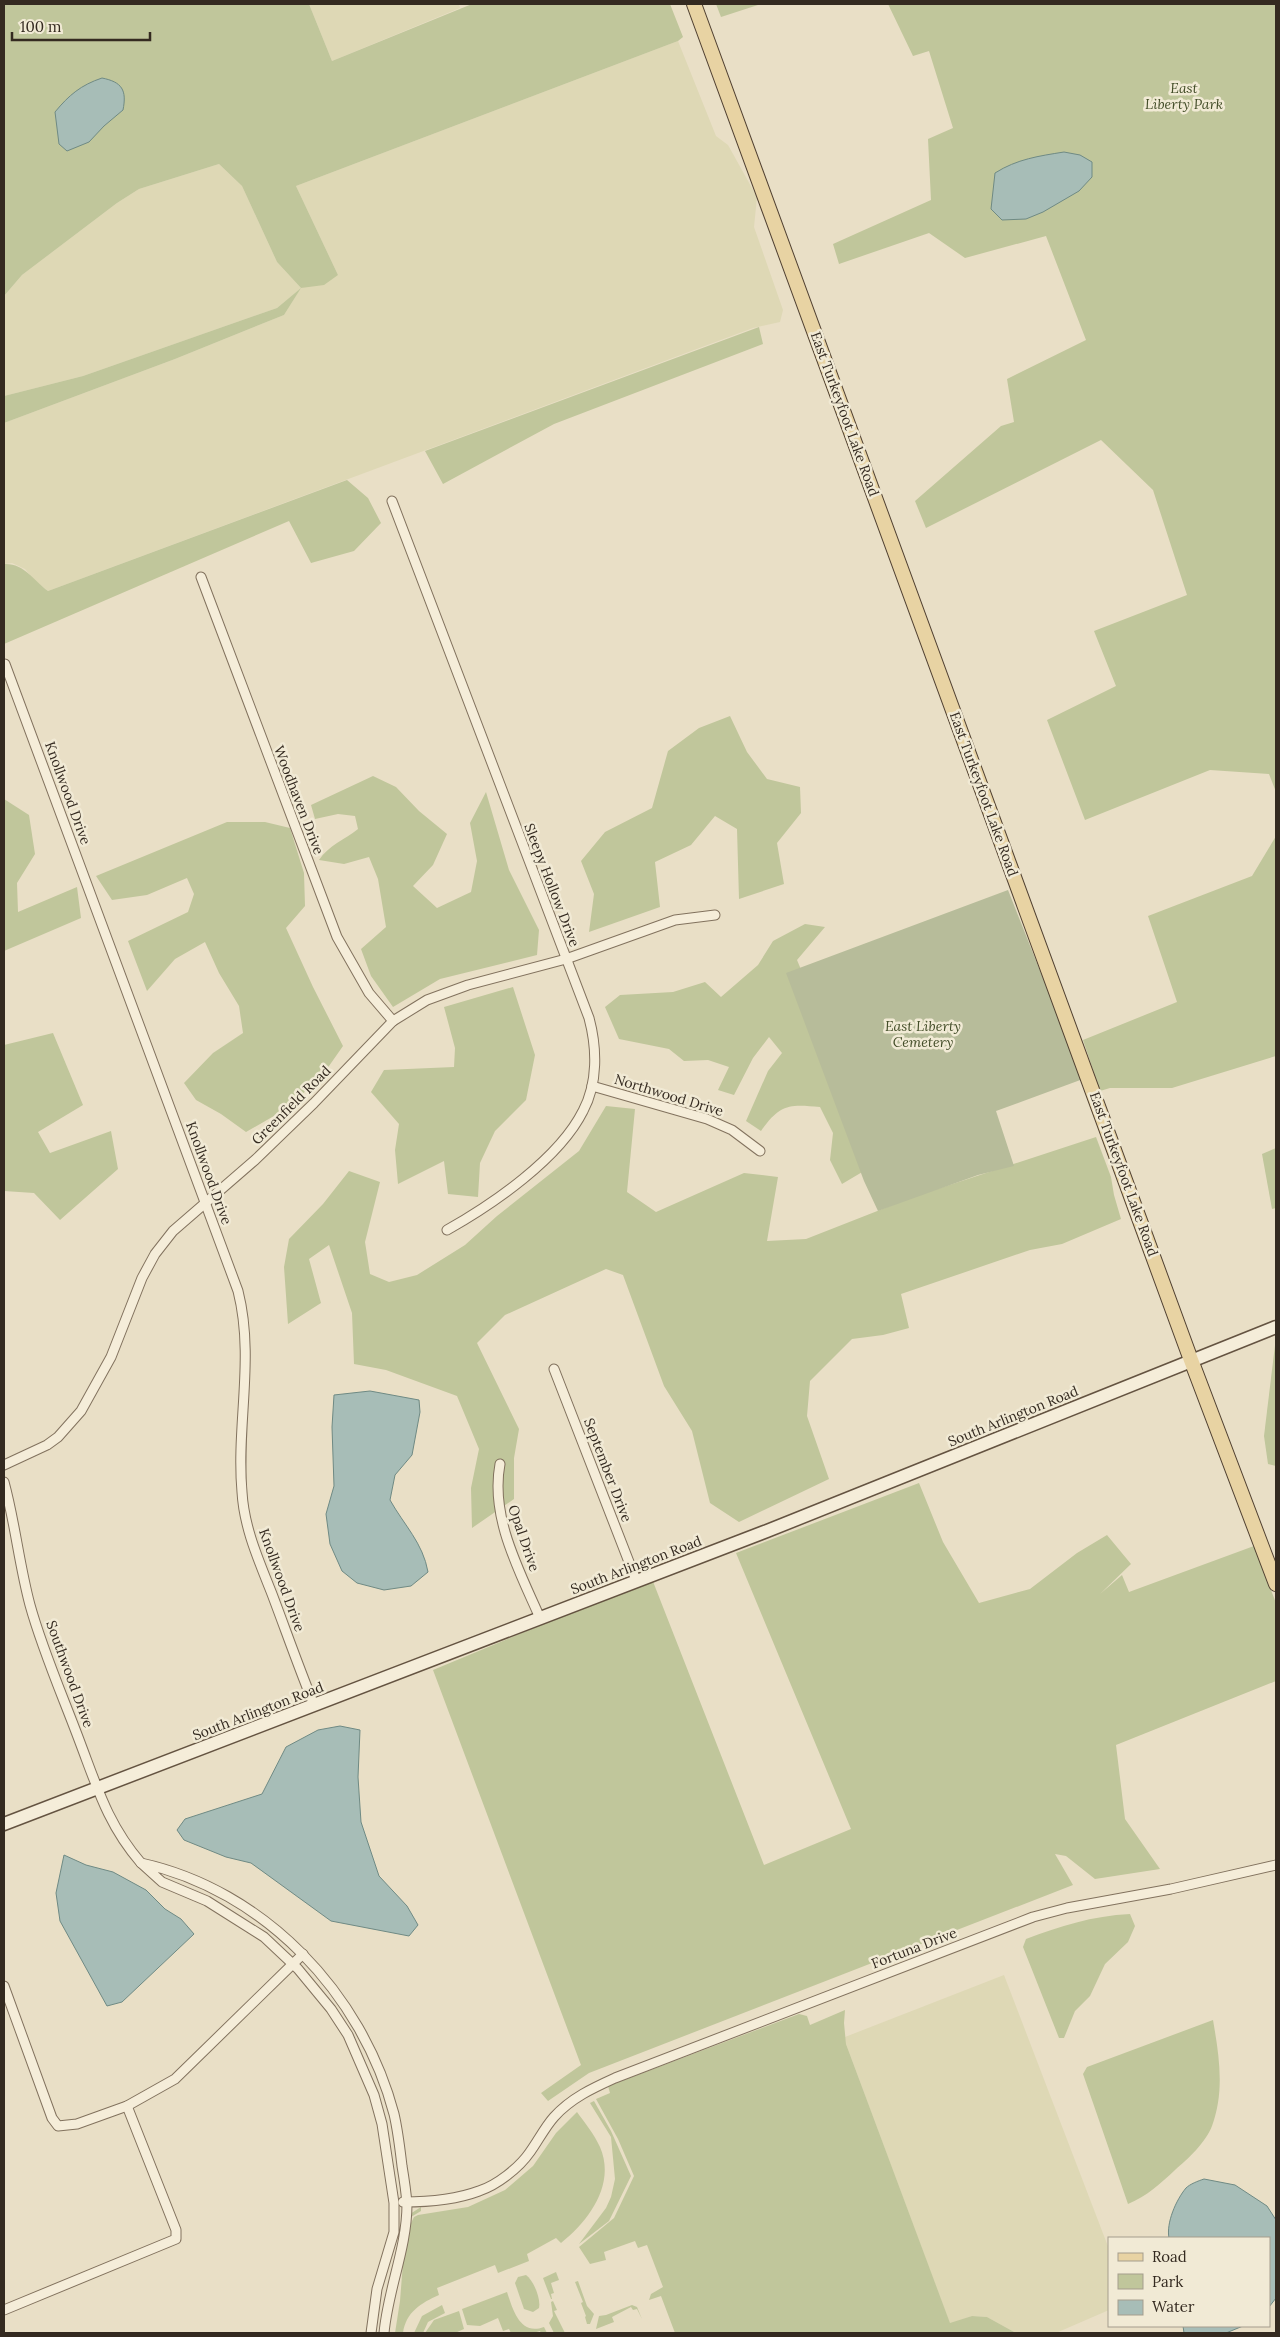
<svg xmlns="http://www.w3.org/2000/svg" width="1280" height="2337" font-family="Lora,serif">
	<rect width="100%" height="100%" fill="#e9dfc6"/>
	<g fill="#ded8b5">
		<polygon points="309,4 459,4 460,8 332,61"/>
		<polygon points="678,41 716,136 728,145 757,197 754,227 783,310 780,322 753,328 48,591 35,581 25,569 12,563 4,564 4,423 175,359 284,315 300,289 277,308 83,376 4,396 4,296 22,275 117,203 139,189 219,164 242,186 277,262 301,288 338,275 296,186"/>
		<polygon points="1004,1975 1109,2249 1109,2310 1056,2333 1016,2333 987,2317 972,2316 950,2324 846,2044 845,2037"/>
	</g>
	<g fill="#c0c69b">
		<polygon points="4,4 309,4 332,61 472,4 670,4 683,37 678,41 296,186 338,275 324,285 301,288 284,315 175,359 4,423 4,396 83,376 277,308 301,288 277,262 242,186 219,164 139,189 117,203 22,275 4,296"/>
		<polygon points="716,4 761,4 721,17"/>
		<polygon points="888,4 1276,4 1276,792 1269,774 1210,770 1085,820 1047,720 1116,686 1094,631 1187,595 1153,490 1101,440 926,528 915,501 1001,426 1014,422 1007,379 1086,340 1046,236 965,258 929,233 839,264 833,244 931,200 928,139 953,128 929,51 913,56"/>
		<polygon points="759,327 763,344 554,424 443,484 425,451"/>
		<path d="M347 480 368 498 381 523 354 551 311 563 289 521 4 644V564C24 563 33 580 48 591Z"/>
		<polygon points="730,716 747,752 767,779 800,787 801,813 777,843 784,884 739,899 737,829 715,816 691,845 655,862 660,907 589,932 594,894 581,861 605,832 652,808 668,751 699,728"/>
		<path d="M373 776 396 787 419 811 447 834 433 865 413 886 437 908 471 892 477 861 470 823 486 792 509 870 539 930 537 955 440 979 393 1007 371 976 361 949 386 927 378 879 369 857 344 864 319 860C329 845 344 840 358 829L355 816 338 814 315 819 311 805Z"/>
		<polygon points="4,799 29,815 35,854 17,883 18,912 77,887 81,918 4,951"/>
		<polygon points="227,822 265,822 290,828 304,873 305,906 286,928 313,987 343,1046 322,1076 286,1109 246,1132 221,1114 196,1100 184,1083 213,1053 243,1033 239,1006 219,973 205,942 175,959 147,991 128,941 188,912 194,894 187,878 147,895 112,900 96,876"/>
		<polygon points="1276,836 1276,1056 1172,1088 1110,1088 1100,1091 1083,1040 1177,1002 1148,916 1252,876"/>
		<path d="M805 924 825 927 797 960 805 979 869 1168 842 1184 830 1160 833 1133 820 1107C789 1104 780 1104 761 1131L746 1121 768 1071 782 1053 769 1037 753 1058 734 1095 718 1090 729 1067 708 1060 684 1061 669 1049 619 1039 605 1007 620 995 673 992 705 982 721 997 758 965 773 941Z"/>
		<polygon points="513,987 535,1055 526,1100 495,1131 480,1163 478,1197 448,1194 444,1161 398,1184 395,1150 399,1124 371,1092 384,1070 454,1067 455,1048 444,1007"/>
		<polygon points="53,1033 83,1105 38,1132 50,1153 111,1131 118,1169 60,1220 34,1193 4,1191 4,1045"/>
		<polygon points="606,1106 635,1109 627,1192 656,1212 744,1173 778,1177 767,1241 806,1239 913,1197 1096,1137 1111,1177 1114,1195 1121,1219 1062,1244 1030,1250 901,1294 909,1328 883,1335 852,1339 810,1381 807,1416 829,1479 739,1522 710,1503 692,1431 664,1386 623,1275 606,1269 505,1315 477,1343 519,1429 514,1458 514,1499 472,1528 471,1488 479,1449 457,1396 386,1370 354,1364 352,1313 329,1245 309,1259 321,1303 288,1324 284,1267 289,1239 323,1204 349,1171 380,1182 365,1242 370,1274 389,1282 417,1275 465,1245 497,1216 579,1151"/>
		<polygon points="1276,1148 1276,1208 1272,1209 1262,1154"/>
		<polygon points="1276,1337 1276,1466 1268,1464 1264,1436"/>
		<polygon points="919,1483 943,1542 979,1603 1030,1589 1077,1553 1107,1535 1131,1564 1100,1594 1122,1575 1129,1592 1254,1546 1276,1603 1276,1681 1116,1745 1125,1819 1160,1869 1095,1879 1066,1856 1055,1854 1073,1885 589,2073 548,2101 541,2093 581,2065 433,1670 652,1579 764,1865 851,1829 736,1553"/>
		<path d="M1130 1914 1135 1926 1128 1942 1105 1964 1090 1996 1075 2011 1064 2038H1059L1023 1947 1026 1939C1060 1926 1092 1916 1130 1914Z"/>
		<polygon points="845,2010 844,2023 846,2044 950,2323 972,2316 987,2317 1016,2333 675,2333 661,2296 649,2300 651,2294 663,2287 647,2245 638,2248 635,2241 604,2252 606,2260 590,2264 579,2247 614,2218 634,2176 618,2139 596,2099 610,2093 608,2086 799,2014 807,2016 810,2025"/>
		<path d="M1213 2020C1219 2055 1225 2091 1212 2126 1206 2142 1188 2159 1175 2170 1160 2184 1147 2196 1128 2204L1083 2074 1087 2067Z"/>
		<polygon points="594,2101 611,2131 631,2176 609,2221 579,2244 606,2208 611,2197 615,2179 611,2137 590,2103"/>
		<path d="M577 2112C585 2123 594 2134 600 2147 616 2184 589 2221 561 2243L556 2238 527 2254 529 2261 498 2273 495 2265 437 2288 439 2295C421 2303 406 2312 403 2333H395L400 2301 406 2225 410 2214 421 2207V2211L411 2217 409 2227 414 2217 418 2215 468 2207 505 2190 533 2166 556 2133Z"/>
		<polygon points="556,2272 559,2280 551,2283 554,2293 551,2294 552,2299 551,2299 543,2278"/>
		<path d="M526 2275C534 2281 541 2299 539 2308L533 2312 524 2309 515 2283 518 2277Z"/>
		<polygon points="578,2281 587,2306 594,2314 590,2324 587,2324 585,2317 586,2316 581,2303 583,2302 575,2282"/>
		<path d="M507 2292C513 2310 520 2336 544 2327L547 2333H541L540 2331 533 2333H511L509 2329 503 2331 498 2318 480 2326 467 2325 462 2309Z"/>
		<polygon points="553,2301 557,2310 554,2311 565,2333 554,2333 549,2323 553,2316 551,2302"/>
		<polygon points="442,2305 445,2313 428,2322 423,2333 414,2333 422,2316"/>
		<polygon points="632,2305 637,2307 642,2319 637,2309 633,2310 631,2307 612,2317 614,2322 596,2329 599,2316 606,2315"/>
		<polygon points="459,2311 464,2329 455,2333 425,2333 434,2320"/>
	</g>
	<polygon fill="#b7bc9a" points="1008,890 1083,1079 996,1111 1014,1166 978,1175 878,1211 864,1181 786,973"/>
	<g fill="#a7bdb7" stroke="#6f8a84">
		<path d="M102 78C122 82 127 90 123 110L104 126 89 142 67 151 59 144 55 112C69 95 81 85 102 78Z"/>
		<path d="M1064 152 1080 155 1092 162V177L1079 191 1043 212 1026 219 1002 220 991 209 995 173C1017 159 1039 156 1064 152Z"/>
		<path d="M370 1391 419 1400 420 1412 412 1455 395 1475 390 1500C404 1525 423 1543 428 1572L411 1586 384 1590 357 1583 342 1571 330 1544 326 1514 334 1486 332 1427 334 1395Z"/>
		<polygon points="340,1726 360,1730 358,1777 361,1822 379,1876 407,1906 418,1925 409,1936 331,1921 251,1863 226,1857 184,1840 177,1830 185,1819 262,1794 286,1747 318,1730"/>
		<polygon points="64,1855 86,1865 113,1872 146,1890 165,1909 181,1919 194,1934 122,2002 107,2006 60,1921 56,1893"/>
		<path d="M1204 2179 1235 2185 1267 2206 1276 2220V2298L1269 2307V2238H1169C1166 2223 1176 2200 1186 2188 1190 2184 1198 2181 1204 2179Z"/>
		<polygon points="1183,2326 1243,2326 1226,2333 1184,2333"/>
	</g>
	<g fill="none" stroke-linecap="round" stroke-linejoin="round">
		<g stroke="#82725e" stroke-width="11">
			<g id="minor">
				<path d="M392 501 589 1018C597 1048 598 1083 583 1111 559 1159 493 1204 447 1230"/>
				<polyline points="201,577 337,937 369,993 393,1021"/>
				<path d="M5 664 238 1291C255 1358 236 1425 242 1492 244 1528 259 1561 272 1594 286 1631 299 1668 314 1705"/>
				<polyline points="592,1086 707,1119 732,1130 760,1151"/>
				<polyline points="554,1369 636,1580"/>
				<path d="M500 1464C490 1517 519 1570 540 1618"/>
				<polyline points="4,1465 47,1445 58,1437 81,1411 111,1357 142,1278 155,1254 173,1231 255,1160 314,1103 393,1021 427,1000 468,985 566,959 675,920 715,915"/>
				<path d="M4 1482C15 1522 19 1564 30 1605 43 1652 64 1699 81 1745 98 1790 109 1826 141 1863"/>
				<polyline points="4,1986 52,2118 58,2126 77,2124 127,2106 175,2079 303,1954"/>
				<path d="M403 2202C427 2202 455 2200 479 2191 497 2185 519 2168 530 2152 538 2141 545 2127 554 2117 571 2098 593 2088 615 2078L1033 1917 1067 1908 1171 1889 1276 1865"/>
				<polyline points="4,2310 176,2239 176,2230 127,2106"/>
				<path d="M371 2333 377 2289 394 2232V2203L382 2124 374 2095 348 2035 331 2009 298 1969 264 1937 207 1901 162 1882 141 1863C264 1890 362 1993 394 2114 398 2131 400 2149 402 2166 404 2178 406 2191 407 2204 407 2248 388 2289 384 2333"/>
			</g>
		</g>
		<g stroke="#645341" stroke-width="15">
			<polyline id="secondary" points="4,1824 767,1531 1276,1327"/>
		</g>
		<g stroke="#514132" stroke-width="16">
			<polyline id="primary" points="694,4 1191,1360 1276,1584"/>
		</g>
		<use href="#minor" stroke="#f5edd9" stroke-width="9"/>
		<use href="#secondary" stroke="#f5edd9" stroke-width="12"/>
		<use href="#primary" stroke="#e8d3a3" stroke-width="14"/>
	</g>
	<g text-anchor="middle" stroke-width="5" stroke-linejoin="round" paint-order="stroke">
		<g font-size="14" font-style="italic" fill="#444e29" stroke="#f1ead5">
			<text x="1184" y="93">East<tspan x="1184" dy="16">Liberty Park</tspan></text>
			<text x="923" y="1031">East Liberty<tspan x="923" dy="16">Cemetery</tspan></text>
		</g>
		<g font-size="14" fill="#342a20" stroke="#f1ead5">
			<text transform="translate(845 414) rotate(70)" y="5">East Turkeyfoot Lake Road</text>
			<text transform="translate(68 793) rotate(70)" y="5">Knollwood Drive</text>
			<text transform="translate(984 794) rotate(70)" y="5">East Turkeyfoot Lake Road</text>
			<text transform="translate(299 800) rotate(69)" y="5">Woodhaven Drive</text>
			<text transform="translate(552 885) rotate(69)" y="5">Sleepy Hollow Drive</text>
			<text transform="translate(669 1095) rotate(17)" y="5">Northwood Drive</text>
			<text transform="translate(291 1105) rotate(-45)" y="5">Greenfield Road</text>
			<text transform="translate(209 1173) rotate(70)" y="5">Knollwood Drive</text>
			<text transform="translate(1124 1174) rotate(70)" y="5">East Turkeyfoot Lake Road</text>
			<text transform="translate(1013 1416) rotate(-22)" y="5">South Arlington Road</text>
			<text transform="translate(608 1470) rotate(69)" y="5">September Drive</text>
			<text transform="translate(524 1538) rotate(71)" y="5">Opal Drive</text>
			<text transform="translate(636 1565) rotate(-21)" y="5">South Arlington Road</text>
			<text transform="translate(282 1580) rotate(70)" y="5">Knollwood Drive</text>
			<text transform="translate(70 1674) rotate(70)" y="5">Southwood Drive</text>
			<text transform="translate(258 1711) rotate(-21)" y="5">South Arlington Road</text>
			<text transform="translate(914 1948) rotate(-21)" y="5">Fortuna Drive</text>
		</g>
	</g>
	<rect width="1280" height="2337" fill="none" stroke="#342a20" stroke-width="10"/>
	<rect x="1108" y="2237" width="162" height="90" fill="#f1ead5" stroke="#a59d8d"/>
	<rect x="1118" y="2253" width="25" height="8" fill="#e8d3a3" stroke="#a59d8d"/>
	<text x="1152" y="2262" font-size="15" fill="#342a20">Road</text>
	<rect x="1118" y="2274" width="25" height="15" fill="#c0c69b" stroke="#a59d8d"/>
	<text x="1152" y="2287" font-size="15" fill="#342a20">Park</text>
	<rect x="1118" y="2300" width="25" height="15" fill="#a7bdb7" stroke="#a59d8d"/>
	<text x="1152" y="2312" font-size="15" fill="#342a20">Water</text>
	<path d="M12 32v8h138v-8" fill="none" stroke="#342a20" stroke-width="2.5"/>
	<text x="20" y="32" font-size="15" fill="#342a20" stroke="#f1ead5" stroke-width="4" paint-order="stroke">100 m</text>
</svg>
